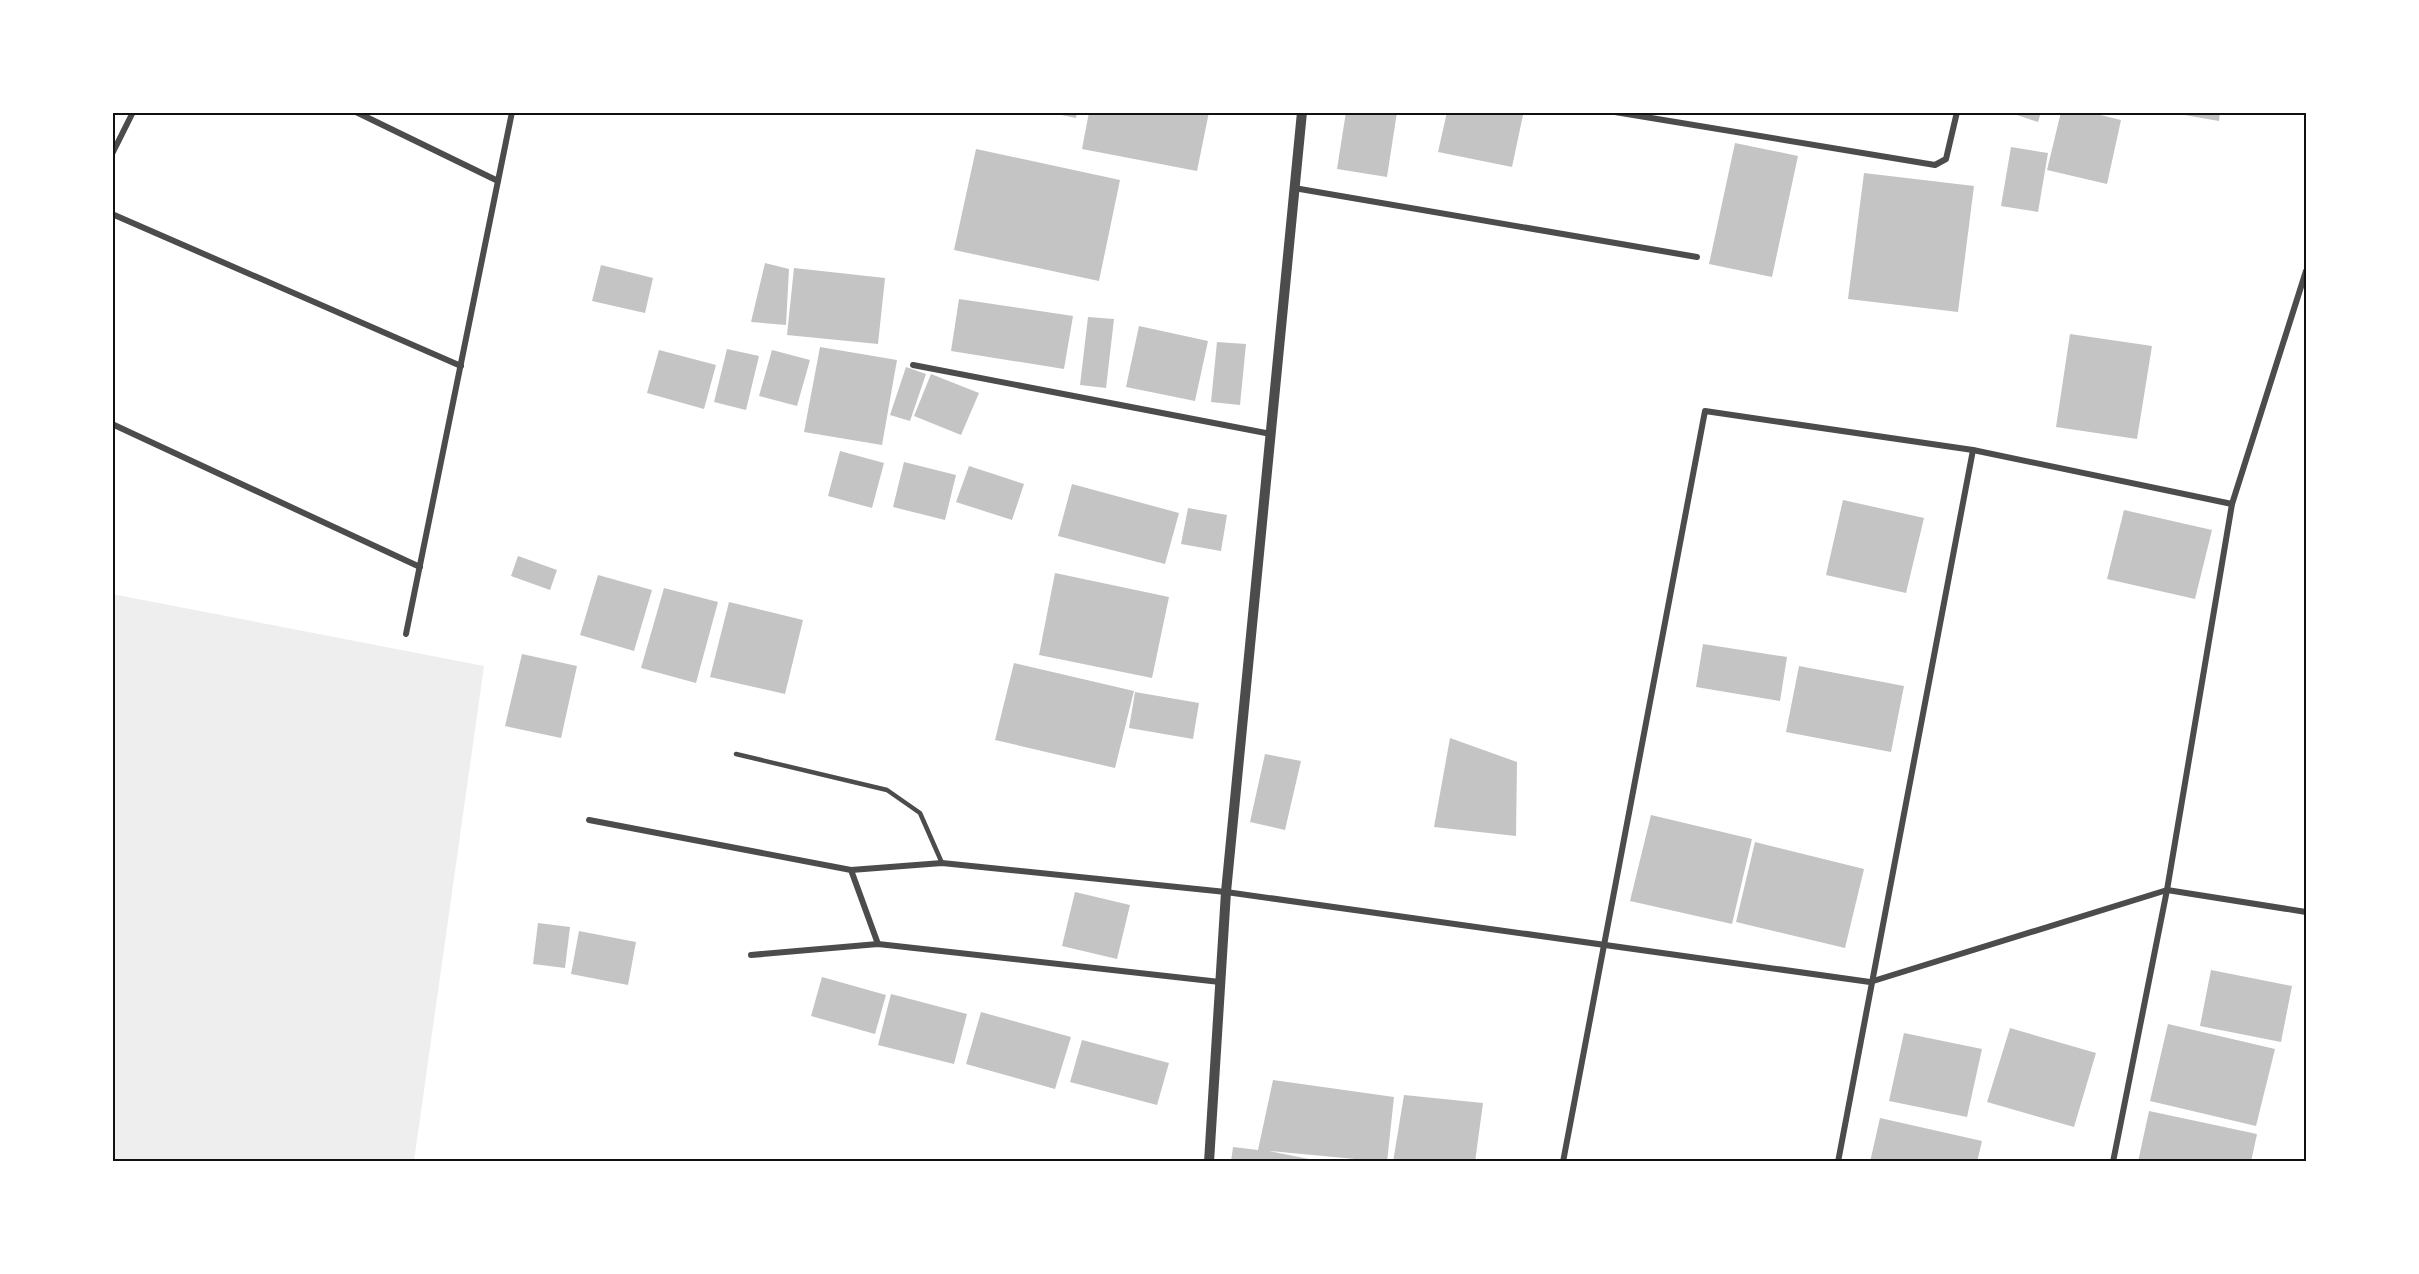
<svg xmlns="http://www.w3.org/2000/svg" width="2419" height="1274" font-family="Poppins,sans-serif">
	<rect width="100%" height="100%" fill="#fff"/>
	<polygon fill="#eee" points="112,594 484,666 414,1161 113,1161"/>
	<g fill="#c4c4c4">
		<polygon points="1047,112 1077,112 1076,118"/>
		<polygon points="1089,112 1209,112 1197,171 1082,149"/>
		<polygon points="1346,112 1397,112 1387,177 1337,169"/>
		<polygon points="1447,112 1523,115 1512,167 1438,152"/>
		<polygon points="2008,112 2041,112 2038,122"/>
		<polygon points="2061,112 2088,112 2121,120 2107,184 2047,170"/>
		<polygon points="2167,112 2220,112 2219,121"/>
		<polygon points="1735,143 1798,156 1772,277 1709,264"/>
		<polygon points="2011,147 2048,153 2038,212 2001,206"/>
		<polygon points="976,149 1120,180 1099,281 954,250"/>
		<polygon points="1864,173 1974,186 1958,312 1848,299"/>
		<polygon points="765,263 789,269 786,325 751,322"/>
		<polygon points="601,265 653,278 645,313 592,301"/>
		<polygon points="794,268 885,278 878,344 787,335"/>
		<polygon points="959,299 1073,316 1064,369 951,351"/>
		<polygon points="1088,317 1114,319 1106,388 1080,385"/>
		<polygon points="1139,326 1208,341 1195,401 1126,387"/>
		<polygon points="2070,334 2152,346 2137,439 2056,427"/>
		<polygon points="1217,342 1246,344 1240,405 1211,402"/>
		<polygon points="820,347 897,360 882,445 804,432"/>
		<polygon points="727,349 759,356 746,410 714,402"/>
		<polygon points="659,350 716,365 704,409 647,393"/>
		<polygon points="772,350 810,360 797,406 759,396"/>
		<polygon points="906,367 926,374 910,421 890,415"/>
		<polygon points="931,374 979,393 961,435 914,416"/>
		<polygon points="840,451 884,463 872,508 828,496"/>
		<polygon points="904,462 956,475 945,520 893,507"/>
		<polygon points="969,466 1024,484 1012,520 956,502"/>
		<polygon points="1072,484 1179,513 1165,564 1058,536"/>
		<polygon points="1843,500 1924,518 1906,593 1826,575"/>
		<polygon points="1188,508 1227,515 1221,551 1181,544"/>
		<polygon points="2124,510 2212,530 2195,599 2107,579"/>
		<polygon points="518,556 557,570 550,590 511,576"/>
		<polygon points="1055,573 1169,597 1152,678 1039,655"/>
		<polygon points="598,575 652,590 634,651 580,635"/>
		<polygon points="664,588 718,602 696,683 641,668"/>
		<polygon points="729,602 803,620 785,694 710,677"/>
		<polygon points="1703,644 1787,657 1780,701 1696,687"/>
		<polygon points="522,654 577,666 561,738 505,726"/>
		<polygon points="1014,663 1134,691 1115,768 995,740"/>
		<polygon points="1799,666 1904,686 1891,752 1786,732"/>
		<polygon points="1135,692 1199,703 1193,739 1129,728"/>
		<polygon points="1450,738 1517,762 1516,836 1434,827"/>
		<polygon points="1265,754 1301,761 1285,830 1250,822"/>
		<polygon points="1651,815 1752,839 1732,924 1630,901"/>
		<polygon points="1755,842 1864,869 1845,948 1736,922"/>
		<polygon points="1075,892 1130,905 1117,959 1062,946"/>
		<polygon points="538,923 570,927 565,968 533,964"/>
		<polygon points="579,931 636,942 628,985 571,974"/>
		<polygon points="2211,970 2292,986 2281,1042 2200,1026"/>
		<polygon points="822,977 886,995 875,1034 811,1016"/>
		<polygon points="891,994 967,1014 954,1064 878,1045"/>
		<polygon points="981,1012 1071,1037 1055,1089 966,1064"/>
		<polygon points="2168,1024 2275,1049 2256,1126 2150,1101"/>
		<polygon points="2010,1028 2096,1053 2074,1127 1987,1102"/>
		<polygon points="1904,1033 1982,1049 1967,1117 1889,1101"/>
		<polygon points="1082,1040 1169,1063 1157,1105 1070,1082"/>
		<polygon points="1273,1080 1394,1097 1387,1162 1269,1151 1324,1162 1231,1162 1233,1147 1258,1150"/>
		<polygon points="1404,1095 1483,1103 1475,1162 1393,1162"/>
		<polygon points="2149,1111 2257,1134 2251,1162 2138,1162"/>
		<polygon points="1880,1118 1982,1141 1977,1162 1870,1162"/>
	</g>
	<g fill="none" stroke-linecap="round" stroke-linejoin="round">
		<polyline stroke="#4c4c4c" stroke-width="4.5" points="736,754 887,790 920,813 942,863"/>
		<g stroke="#4c4c4c" stroke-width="6">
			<polyline points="356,112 498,181"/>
			<polyline points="1615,112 1935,165 1946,159 1957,112"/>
			<polyline points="112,154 133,112"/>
			<polyline points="1294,188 1697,257"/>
			<polyline points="112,214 461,366"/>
			<polyline points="913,365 1271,434"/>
			<polyline points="112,424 420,567"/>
			<polyline points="406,634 512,112"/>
			<polyline points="589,820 851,870 878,944"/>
			<polyline points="851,870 942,863 1226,892 1870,982 2167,890 2306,912"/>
			<polyline points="751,955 878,944 1220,982"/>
			<polyline points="1563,1162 1705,411 1973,450 2232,504"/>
			<polyline points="1838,1162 1973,450"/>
			<polyline points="2113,1162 2167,890 2232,504 2306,271"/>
		</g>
		<polyline stroke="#4c4c4c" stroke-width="10" points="1209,1162 1226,892 1302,112"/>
	</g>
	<rect width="2419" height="1274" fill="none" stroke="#ffffff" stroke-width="228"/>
	<rect x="114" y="114" width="2191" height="1046" fill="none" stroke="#111" stroke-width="2"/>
</svg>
